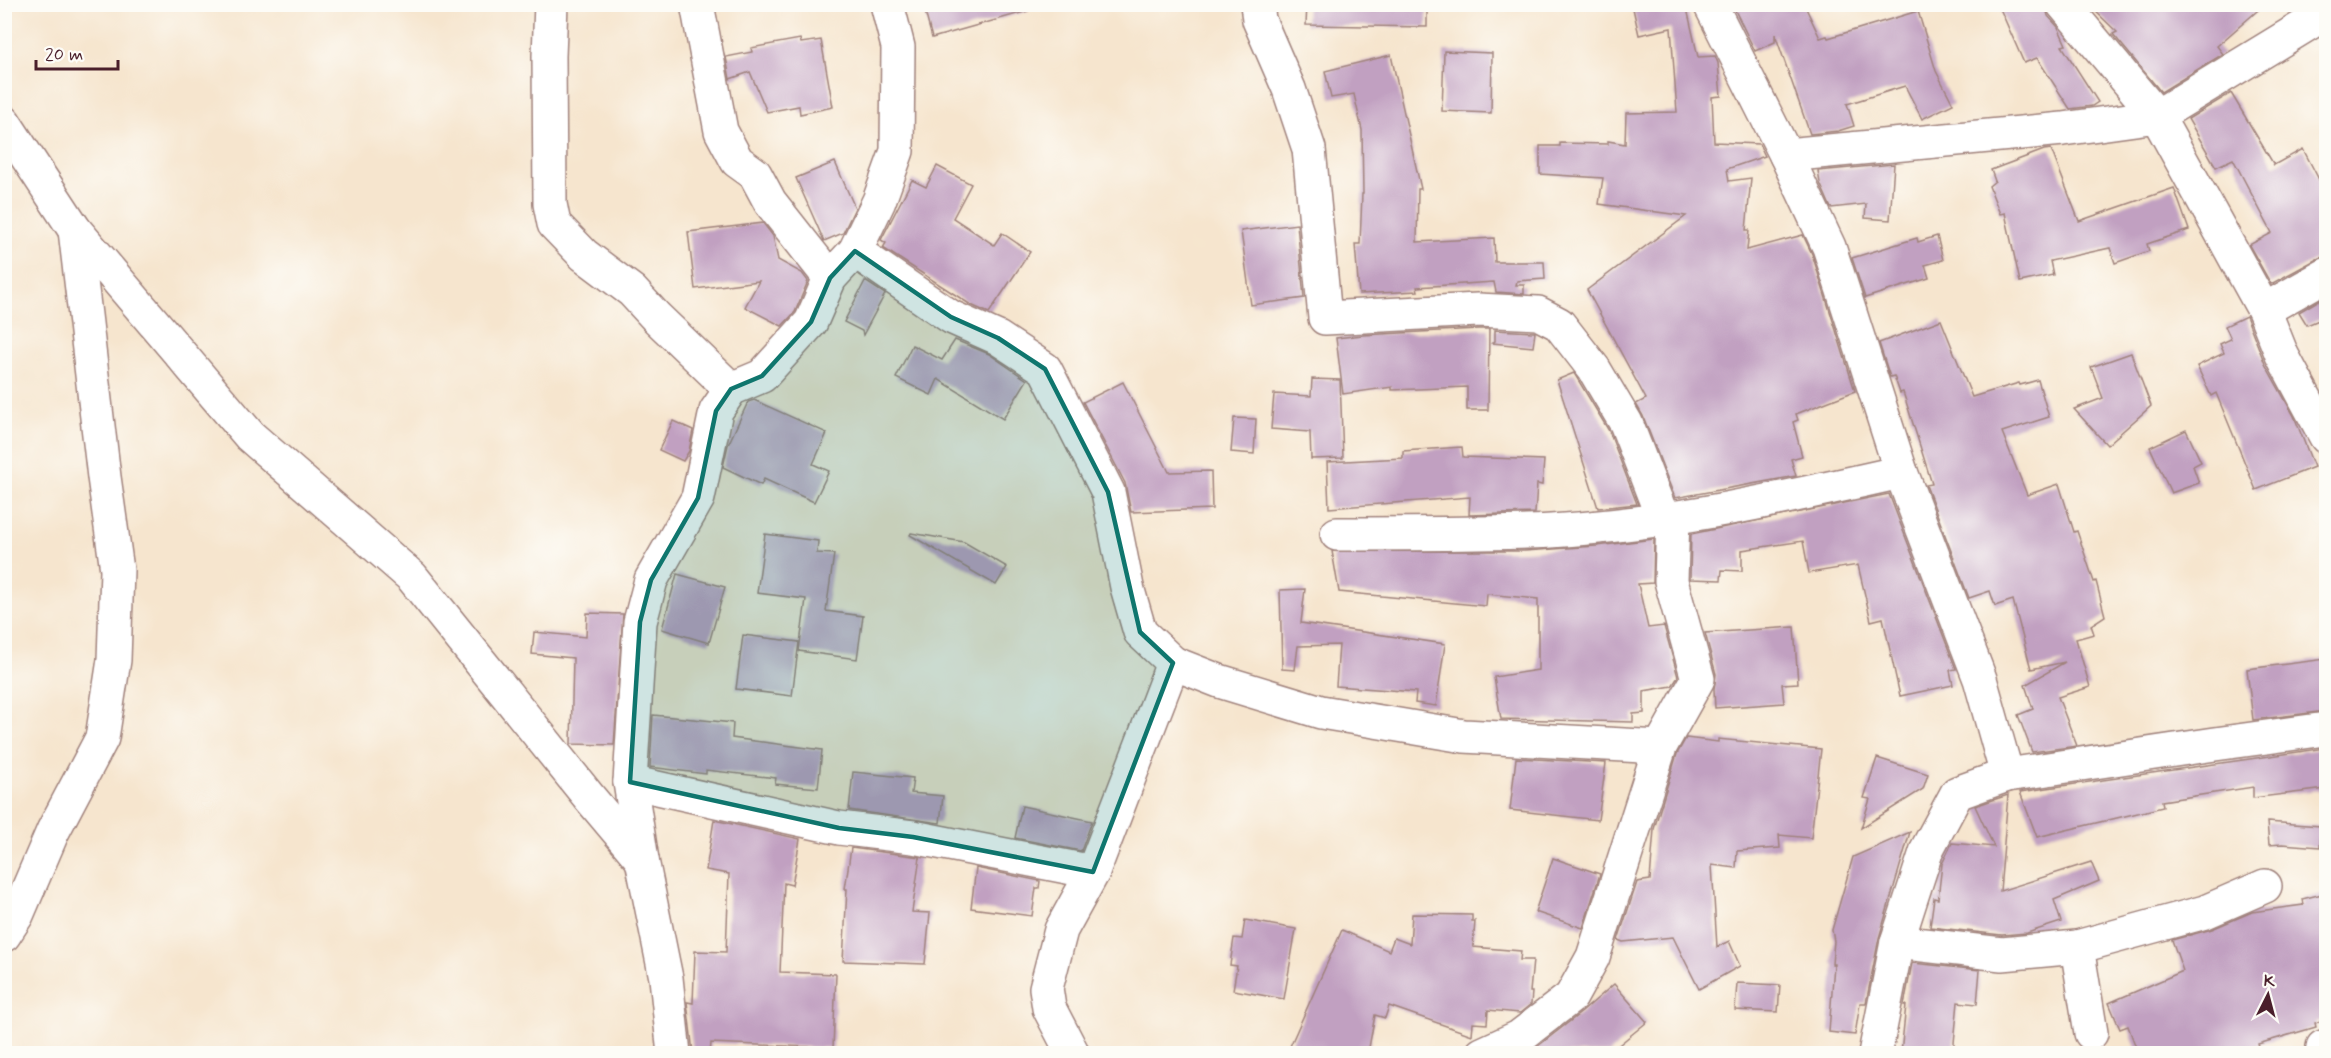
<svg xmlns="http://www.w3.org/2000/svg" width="2331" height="1058" font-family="Mynerve,sans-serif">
	<rect width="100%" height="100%" fill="#fdfcf7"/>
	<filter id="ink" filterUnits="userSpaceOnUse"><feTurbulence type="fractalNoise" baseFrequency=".0167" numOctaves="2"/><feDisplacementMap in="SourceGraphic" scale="12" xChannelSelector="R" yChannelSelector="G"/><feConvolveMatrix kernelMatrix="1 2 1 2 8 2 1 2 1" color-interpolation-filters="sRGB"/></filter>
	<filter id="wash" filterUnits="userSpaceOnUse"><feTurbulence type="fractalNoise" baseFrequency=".008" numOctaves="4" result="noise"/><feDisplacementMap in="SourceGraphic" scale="24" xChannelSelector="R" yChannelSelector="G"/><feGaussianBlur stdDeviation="1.35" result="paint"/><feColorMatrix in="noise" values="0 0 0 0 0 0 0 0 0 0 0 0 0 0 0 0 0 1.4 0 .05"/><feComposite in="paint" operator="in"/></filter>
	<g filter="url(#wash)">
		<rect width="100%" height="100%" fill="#f6e5ce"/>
		<g id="blocks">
			<g fill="#c1a0c1">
				<polygon points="923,4 1027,4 1028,11 932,38"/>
				<polygon points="1307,4 1427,4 1427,27 1306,25"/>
				<polygon points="1632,4 1686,4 1698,57 1715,56 1718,63 1721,96 1712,97 1714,142 1759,144 1765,156 1727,169 1729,181 1751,178 1746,230 1749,230 1747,250 1803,235 1812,254 1855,391 1796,414 1798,420 1793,422 1802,456 1791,459 1796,476 1675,498 1643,416 1636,404 1646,399 1587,290 1686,216 1599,204 1603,178 1540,174 1540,146 1560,146 1560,143 1608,144 1608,141 1625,144 1626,113 1677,112 1671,28 1639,35"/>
				<polygon points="1732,4 1804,4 1820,38 1827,36 1828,38 1918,11 1936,71 1953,104 1922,119 1905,86 1847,104 1854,126 1838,131 1810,134 1775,34 1775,42 1755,51"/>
				<polygon points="1998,4 2045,4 2048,16 2058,27 2066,45 2062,46 2098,102 2092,106 2070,109 2037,58 2024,63"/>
				<polygon points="2088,4 2265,4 2217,46 2223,54 2161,92 2113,34 2117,32"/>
				<polygon points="800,39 801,43 821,40 833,107 800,114 799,106 767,112 750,72 730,79 726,57 752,52 751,48"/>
				<polygon points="1444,51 1492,53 1491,113 1442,111"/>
				<polygon points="1391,55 1421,189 1418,189 1417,242 1494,238 1495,262 1544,262 1545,279 1517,281 1516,285 1524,285 1524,294 1496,292 1494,282 1417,287 1418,291 1359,294 1355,244 1360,244 1362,194 1363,194 1362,130 1354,94 1331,98 1325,71"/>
				<polygon points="2231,93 2274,165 2303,149 2326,193 2326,256 2317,259 2271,284 2249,245 2272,233 2233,159 2216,167 2188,119"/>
				<polygon points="2051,149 2079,221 2174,188 2189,230 2147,244 2149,251 2115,263 2110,248 2050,261 2053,275 2020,282 2005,213 2000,214 1989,186 1995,181 1991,170 2044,150"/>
				<polygon points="835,162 855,208 843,233 824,241 796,178"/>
				<polygon points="1894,164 1890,220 1865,218 1866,204 1831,208 1820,183 1818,171"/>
				<polygon points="937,166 971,184 953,218 994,245 1002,233 1030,252 989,313 971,305 883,248 886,243 881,240 912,180 926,187"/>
				<polygon points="763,223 773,236 778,260 802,273 808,281 795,312 782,326 745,307 759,281 695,289 688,232"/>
				<polygon points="1297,224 1304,298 1251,305 1241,231"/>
				<polygon points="1937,236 1943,260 1925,265 1929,278 1865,298 1852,258 1917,238 1918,242"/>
				<polygon points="865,281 885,294 863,335 862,331 844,322"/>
				<polygon points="2326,296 2326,317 2307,325 2299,312"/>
				<polygon points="2246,316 2265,364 2294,416 2314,467 2256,490 2216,393 2211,396 2197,366 2224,353 2220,344 2231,339 2225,326"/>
				<polygon points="1941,320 1972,397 2019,383 2020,385 2038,380 2049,417 2002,432 2027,495 2059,484 2074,532 2077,531 2094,582 2096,581 2105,616 2091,625 2094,634 2076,639 2090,687 2058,697 2077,746 2032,752 2018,715 2033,709 2025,685 2065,662 2031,669 2013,600 1995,606 1990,591 1969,598 1926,485 1932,484 1903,392 1900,393 1894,376 1890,377 1879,343"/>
				<polygon points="1478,329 1489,329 1488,410 1467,410 1467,387 1392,390 1392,387 1343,394 1336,338 1363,335"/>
				<polygon points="1495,330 1533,332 1535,332 1533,347 1492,343 1495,341"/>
				<polygon points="955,340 989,354 1027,380 1003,419 938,379 931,395 896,378 912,345 942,360"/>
				<polygon points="2131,353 2151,406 2107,445 2074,409 2103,398 2091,367"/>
				<polygon points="1574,373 1609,431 1637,504 1598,508 1557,380"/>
				<polygon points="1312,379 1340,380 1343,458 1311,459 1310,432 1271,429 1274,394 1311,396"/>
				<polygon points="1123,382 1169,472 1211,471 1212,509 1131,512 1125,483 1083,402"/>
				<polygon points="754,400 827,433 813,464 829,471 814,502 764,479 761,485 723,467 728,445 748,402"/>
				<polygon points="1234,418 1256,419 1254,454 1231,452"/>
				<polygon points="673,421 693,430 689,451 683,461 659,450"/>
				<polygon points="2186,430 2201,462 2193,466 2199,483 2171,493 2150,447"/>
				<polygon points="1462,447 1463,457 1544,460 1542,485 1537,484 1535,513 1469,515 1470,497 1329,508 1327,462 1403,458 1403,451"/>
				<polygon points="1889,494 1956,669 1950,670 1953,685 1900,696 1883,618 1871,621 1858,565 1809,573 1803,541 1742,550 1742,571 1722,570 1721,580 1690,579 1691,534"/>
				<polygon points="911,533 964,542 1007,567 996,585 910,535"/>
				<polygon points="765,534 818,541 817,553 834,554 826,611 863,616 857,659 799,651 806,599 757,593"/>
				<polygon points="1654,539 1653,583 1638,584 1648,628 1664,626 1678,677 1672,686 1644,691 1644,713 1633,714 1633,722 1501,719 1494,677 1538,670 1538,599 1487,594 1486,606 1339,592 1332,551 1525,551 1597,546"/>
				<polygon points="677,574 725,587 709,643 662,629"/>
				<polygon points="1305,589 1301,623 1445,644 1436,706 1415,703 1416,692 1336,686 1339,645 1298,646 1295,670 1282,669 1280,590"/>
				<polygon points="587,613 623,614 614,745 571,744 573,658 532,654 534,632 586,637"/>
				<polygon points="1794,627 1798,683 1782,684 1784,703 1715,708 1714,689 1716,674 1705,633"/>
				<polygon points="743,635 799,642 792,696 736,689"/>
				<polygon points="2326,659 2326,711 2253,720 2247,669"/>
				<polygon points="653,715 733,723 732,738 822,750 818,788 775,784 776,778 706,770 706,774 650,767"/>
				<polygon points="1686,738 1718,742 1718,739 1821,749 1811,838 1779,835 1780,848 1737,851 1736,868 1712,865 1717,947 1729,941 1740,966 1699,989 1673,937 1623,942 1618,940 1637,882 1650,880 1654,829 1677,754"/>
				<polygon points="2326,748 2326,789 2253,798 2253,787 2162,801 2163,807 2037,837 2020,792"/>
				<polygon points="1516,758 1606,763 1598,820 1510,810"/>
				<polygon points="1877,758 1928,774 1923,789 1861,828 1870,799 1864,798"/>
				<polygon points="853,772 913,778 911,793 943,796 940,823 849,810"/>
				<polygon points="2008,795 2000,891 2091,862 2099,881 2054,900 2061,922 2027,933 2002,935 1930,927 1934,898 1938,899 1942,864 1952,843 1994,847 1975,806"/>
				<polygon points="1022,806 1092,821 1081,851 1015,838"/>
				<polygon points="714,820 800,839 792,885 784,883 780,972 836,974 833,1048 711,1043 710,1053 693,1052 687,1002 693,1003 695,951 726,952 729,874 706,870"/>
				<polygon points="2267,822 2321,826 2320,847 2282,844 2269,845"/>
				<polygon points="1910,832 1879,938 1866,1003 1860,1003 1855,1035 1829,1032 1834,964 1832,964 1834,941 1832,930 1853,857"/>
				<polygon points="851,848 920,857 912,912 930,913 925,964 843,961 847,889 845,889"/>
				<polygon points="1553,858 1600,874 1583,928 1535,912"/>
				<polygon points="976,868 1040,881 1039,888 1036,888 1032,916 971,908"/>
				<polygon points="2326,893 2326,1020 2315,1023 2316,1027 2258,1044 2260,1050 2244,1053 2138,1053 2128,1026 2120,1029 2109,1003 2183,971 2172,940 2212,929 2252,912 2303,905 2302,899"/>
				<polygon points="1412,914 1472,915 1472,921 1475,921 1473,947 1521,951 1520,960 1533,960 1530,992 1532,992 1531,1004 1520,1013 1488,1010 1487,1024 1473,1023 1472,1035 1389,1006 1385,1018 1375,1015 1368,1053 1287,1053 1342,930 1389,951 1394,938 1410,944"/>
				<polygon points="1245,920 1296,929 1284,999 1233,990 1237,966 1230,965 1234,938 1242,939"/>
				<polygon points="1912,963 1980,970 1977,1004 1958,1002 1953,1053 1901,1053 1906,1005 1904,1005"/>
				<polygon points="1737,983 1780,985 1778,1012 1735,1010"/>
				<polygon points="1614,984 1647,1022 1609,1053 1529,1053 1582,1012"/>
			</g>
		</g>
	</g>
	<g filter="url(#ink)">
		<use href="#blocks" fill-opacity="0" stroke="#a0827c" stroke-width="1.5"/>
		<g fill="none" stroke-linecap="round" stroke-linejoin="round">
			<g stroke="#a0827c" stroke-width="36">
				<g id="minor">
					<polyline points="551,4 549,56 550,204 554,224 584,255 632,291 656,317 731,389"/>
					<polyline points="697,4 721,131 737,161 755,174 770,202 830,278"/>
					<polyline points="1257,4 1259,20 1289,89 1309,149 1325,318 1478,310 1538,313 1559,324 1594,369 1626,423 1663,519"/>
					<polyline points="1710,4 1786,155 1829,247 1901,472 1980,679 2007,775 1957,793 1927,849 1897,942 1875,1054"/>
					<polyline points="2063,4 2157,116 2264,310 2282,355 2326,437"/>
					<polyline points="4,122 75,230 250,436 412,577 589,797 642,860"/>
					<polyline points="1786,155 2063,129 2157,116 2326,13"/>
					<polyline points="855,251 951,317 998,338 1045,369 1108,492 1127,587 1140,632 1173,663 1219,681 1321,712 1464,736 1660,747"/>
					<polyline points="2264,310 2326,275"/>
					<path d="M1337 534C1408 533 1480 535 1551 531 1669 524 1786 498 1901 472"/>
					<polyline points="2007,775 2215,744 2326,729"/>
					<polyline points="630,782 839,828 913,837 1093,872"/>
					<polyline points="4,935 17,915 53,831 102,738 114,660 117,570 104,477 75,230"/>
					<polyline points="1897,942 2002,954 2077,947 2205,912 2265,886"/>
					<polyline points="2077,947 2091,1033"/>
					<polyline points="674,1054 666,978 642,860 630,782 640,622 651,580 698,498 716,411 731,389 762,376 811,322 830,278 855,251 879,201 897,151 898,47 887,4"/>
					<polyline points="1073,1054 1049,1008 1046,988 1061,930 1093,872 1173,663"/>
					<polyline points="1482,1054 1519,1037 1571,997 1593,957 1660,747 1698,679 1671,581 1673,517"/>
					<polyline points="2322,1054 2323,1047"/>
				</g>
			</g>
			<use href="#minor" stroke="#fff" stroke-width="33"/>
		</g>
	</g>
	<path fill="#0f766e" fill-opacity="0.2" stroke="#0f766e" stroke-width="4.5" stroke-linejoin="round" d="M855 251 951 317 998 338 1045 369 1108 492 1140 632 1173 663 1093 872 913 837 839 828 630 782 640 622 651 580 698 498 716 411 731 389 762 376 811 322 830 278Z"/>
	<rect width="2331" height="1058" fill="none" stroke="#fdfcf7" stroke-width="24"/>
	<g transform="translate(2268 995) rotate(6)" stroke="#fdfcf7" stroke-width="4.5" paint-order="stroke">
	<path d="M0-4.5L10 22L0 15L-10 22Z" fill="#4a1f2b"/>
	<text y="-9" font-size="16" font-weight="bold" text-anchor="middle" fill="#4a1f2b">K</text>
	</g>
	<path d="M36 60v9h82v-9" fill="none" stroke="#4a1f2b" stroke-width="3"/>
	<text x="45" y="60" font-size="18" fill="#4a1f2b" stroke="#fdfcf7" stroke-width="4.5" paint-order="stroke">20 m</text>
</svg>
